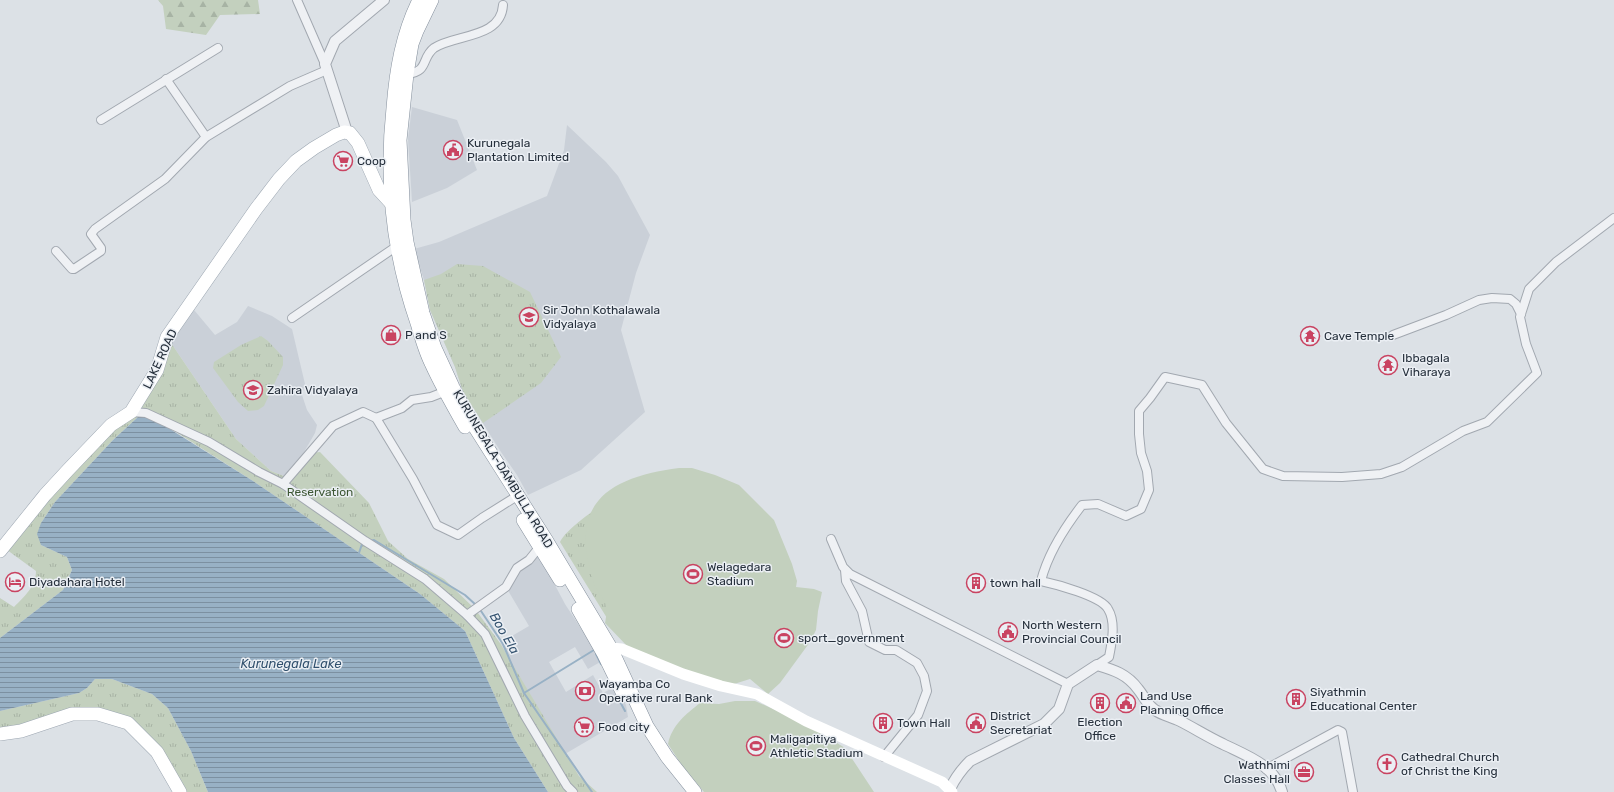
<svg xmlns="http://www.w3.org/2000/svg" width="1614" height="792" font-family="Rubik,sans-serif">
	<defs>
		<pattern id="grass-tufts" width="24" height="20" patternUnits="userSpaceOnUse"><rect width="24" height="20" fill="#c3d0be"/><path d="M3 7l-1-3M5 7V3M7 7l1-3M15 17l-1-3M17 17v-4M19 17l1-3" fill="none" stroke="#a7b3a4"/></pattern>
		<pattern id="forest-firs" width="22" height="20" patternUnits="userSpaceOnUse"><rect width="22" height="20" fill="#c3d0be"/><path d="M5 1l3.5 6h-7zM16 11l3.5 6h-7z" fill="#a7b3a4"/></pattern>
		<pattern id="water-rules" width="6" height="5" patternUnits="userSpaceOnUse"><rect width="6" height="5" fill="#98b1c5"/><path d="M0 2.5h6" fill="none" stroke="#7c90a1"/></pattern>
	</defs>
	<rect width="100%" height="100%" fill="#dce1e6"/>
	<g fill="#cad0d8">
		<polygon points="412,107 457,120 477,170 447,188 412,202 408,139"/>
		<polygon points="567,125 606,162 618,176 650,235 636,273 621,330 645,412 581,470 528,495 517,475 501,452 463,392 455,367 430,310 424,280 414,249 439,242 547,196 564,150"/>
		<polygon points="189,304 215,335 237,322 248,306 272,316 292,329 305,384 302,395 307,410 317,425 315,433 289,478 271,471 236,439 167,337"/>
		<polygon points="536,555 548,572 565,604 602,661 588,669 575,647 549,662 566,692 593,675 603,693 616,686 626,705 628,717 565,754 500,643 529,626 506,587 517,568"/>
	</g>
	<g fill="url(#grass-tufts)">
		<polygon points="457,264 483,266 530,292 561,357 541,383 483,423 463,392 455,367 430,310 424,280 441,274"/>
		<polygon points="261,336 268,341 283,357 283,365 264,406 258,410 248,411 238,402 213,368 214,362 241,345"/>
		<path d="M167 337 236 439 271 471 289 478H294L310 453 320 452 369 503 388 541 408 559 444 579 475 609 500 643 579 776 597 792H548L514 738 465 631 420 594 253 481 146 413H132L138 417 113 440 55 502 41 523V545L67 557 72 570 63 590 0 638V598L14 607C24 597 36 586 36 571L3 547 131 412Z"/>
		<path d="M610 499 608 606 615 631 560 542C566 529 597 508 610 499Z"/>
		<polygon points="95,679 112,679 152,694 168,708 191,751 208,792 180,792 128,723 98,714 0,734 0,711 79,693 87,688"/>
	</g>
	<polygon fill="url(#forest-firs)" points="158,0 258,0 260,14 220,15 206,35 166,29 163,6"/>
	<g fill="#c3d0be">
		<path d="M679 468H692L715 475 739 485 774 520 792 564 797 581 796 587 814 589 822 592 818 611 816 630 810 642 780 683 768 694 750 679 734 684 701 677 628 647 605 623C606 618 607 612 606 607 606 600 598 593 595 586 593 580 591 574 590 568 571 497 618 476 679 468Z"/>
		<path d="M735 701H755L805 723 845 748 874 792H704L681 764 668 744C672 725 686 714 700 703L719 704Z"/>
	</g>
	<polygon fill="url(#water-rules)" points="138,417 148,417 157,421 253,481 420,594 465,631 514,738 548,792 208,792 191,751 168,708 152,694 112,679 95,679 87,688 79,693 0,711 0,638 63,590 72,570 67,557 41,545 37,534 41,523 55,502 113,440"/>
	<g fill="none" stroke-linecap="round" stroke-linejoin="round">
		<g stroke="#98b1c5" stroke-width="2">
			<polyline points="370,541 374,540 465,595 476,605"/>
			<polyline points="359,553 362,544 364,544"/>
			<polyline points="479,608 503,644 524,693 592,792"/>
			<polyline points="596,654 601,664"/>
			<polyline points="524,693 594,650"/>
			<polyline points="618,698 625,711"/>
		</g>
		<g stroke="#a2a8b0" stroke-width="10">
			<g id="minor">
				<polyline points="297,0 325,64"/>
				<path d="M407 74C429 72 421 58 434 48 455 34 501 39 503 5"/>
				<polyline points="166,79 206,137"/>
				<polyline points="101,120 218,48"/>
				<polyline points="56,251 72,269 74,269 101,251 101,248 91,234 95,229 165,179 206,137 290,86 327,70"/>
				<polyline points="292,318 397,246"/>
				<polyline points="1393,335 1446,315 1479,300 1492,298 1510,299 1516,304 1521,314"/>
				<polyline points="131,412 146,413 209,442 259,472 283,484 365,541 425,579 467,615 485,634 525,716 567,786 573,792"/>
				<polyline points="376,418 413,479 437,525 458,535 482,518 517,496"/>
				<polyline points="283,484 333,426 363,412 376,418 402,408 412,400 431,397 449,390"/>
				<polyline points="831,539 843,567 850,574 1068,684"/>
				<polyline points="845,570 846,581 862,611 869,642 885,650 896,650 917,663 924,676 927,691 918,715 884,757"/>
				<polyline points="467,615 506,587 517,568 529,560 541,545"/>
				<path d="M1097 665 1109 657C1112 642 1116 622 1108 609 1101 596 1055 584 1041 581 1048 553 1065 527 1082 505L1098 504 1126 516 1141 509 1149 490 1147 471 1141 453 1139 434V411L1150 398 1165 377 1202 385 1226 423 1263 469 1283 476 1342 477 1381 474 1402 467 1463 431 1487 422 1537 373 1526 344 1520 317 1529 289 1556 262 1614 218"/>
				<polyline points="1266,769 1338,730 1342,732 1353,792"/>
			</g>
		</g>
		<g stroke="#a2a8b0" stroke-width="12">
			<g id="tertiary">
				<polyline points="347,132 325,64 335,41 384,0"/>
				<path d="M950 789C955 778 961 770 970 761L1044 724 1059 709 1068 684 1097 665C1114 670 1127 674 1138 689 1144 696 1147 705 1155 710 1162 715 1172 717 1180 721 1194 728 1208 737 1223 744 1245 755 1275 765 1282 792"/>
			</g>
		</g>
		<g stroke="#9ca6b1" stroke-width="14">
			<g id="primary">
				<polyline points="0,551 45,495 68,470 111,425 131,412 157,370 167,337 256,209 279,179 296,161 314,148 336,135 344,132 350,133 358,143 379,190 391,203 398,202"/>
				<polyline points="0,734 21,731 72,714 98,714 128,723 157,752 180,792"/>
			</g>
		</g>
		<g stroke="#848f9c" stroke-width="14">
			<g id="trunk">
				<path d="M419 0C402 34 396 70 393 108 385 181 393 254 417 323 421 337 425 351 431 363 441 385 453 406 465 427"/>
				<polyline points="432,0 417,31 412,44 407,74 400,140 404,220 407,242 423,313 435,348 453,387 472,423 547,541 611,648 647,726 667,757 695,792"/>
				<polyline points="523,520 560,580"/>
				<polyline points="578,609 603,653 624,696"/>
			</g>
		</g>
		<use href="#minor" stroke="#eff1f4" stroke-width="8"/>
		<use href="#tertiary" stroke="#eff1f4" stroke-width="10"/>
		<polyline stroke="#fff" stroke-width="11" points="605,652 611,648 622,649 683,674 721,686 757,694 806,721 942,782 952,792"/>
		<use href="#primary" stroke="#fff" stroke-width="13"/>
		<use href="#trunk" stroke="#fff" stroke-width="13"/>
	</g>
	<defs>
		<g id="civic-ring" transform="scale(1)"><circle r="9.5" fill="#ebeff4" stroke="#c94361" stroke-width="1.5"/><path d="M-.6-6.5H3V-4.5H.6V-3L4-1V1h2V6H-6V1h2V-1L-.6-3ZM-1.2 2.5V6h2.4V2.5Z" fill="#c94361"/></g>
		<g id="supermarket-ring" transform="scale(1)"><circle r="9.5" fill="#ebeff4" stroke="#c94361" stroke-width="1.5"/><path d="M-6-5.5h2.5l.6 2H6L4.5 2H-2.5L-4.4-4H-6ZM-1.5 3.2a1.3 1.3 0 1 0 .1 0ZM3 3.2a1.3 1.3 0 1 0 .1 0Z" fill="#c94361"/></g>
		<g id="school-ring" transform="scale(1)"><circle r="9.5" fill="#ebeff4" stroke="#c94361" stroke-width="1.5"/><path d="M0-5L7-2L0 1L-7-2ZM-4 1L0 2.5L4 1V4Q0 6-4 4Z" fill="#c94361"/></g>
		<g id="shop-ring" transform="scale(1)"><circle r="9.5" fill="#ebeff4" stroke="#c94361" stroke-width="1.5"/><path d="M-5-2.5h2.3a2.7 3.5 0 0 1 5.4 0H5L5.5 6h-11ZM-1.5-2.5h3a1.5 2.3 0 0 0-3 0Z" fill="#c94361"/></g>
		<g id="temple-ring" transform="scale(1)"><circle r="9.5" fill="#ebeff4" stroke="#c94361" stroke-width="1.5"/><path d="M0-6L5-2H3V0L6.5 2.5H4V6H1.5V3h-3V6H-4V2.5H-6.5L-3 0V-2H-5Z" fill="#c94361"/></g>
		<g id="stadium-ring" transform="scale(1)"><circle r="9.5" fill="#ebeff4" stroke="#c94361" stroke-width="1.5"/><path d="M0-5a6.5 5 0 1 0 0 10a6.5 5 0 1 0 0-10ZM-3.5-1.8h7v3.6h-7Z" fill="#c94361"/></g>
		<g id="hotel-ring" transform="scale(1)"><circle r="9.5" fill="#ebeff4" stroke="#c94361" stroke-width="1.5"/><path d="M-6-4.5h1.5V1H6V5H4.5V3h-9V5H-6ZM-4 0a1.8 1.8 0 1 1 3.6 0ZM.5 0V-2.5h3Q6-2.5 6 0Z" fill="#c94361"/></g>
		<g id="building-ring" transform="scale(1)"><circle r="9.5" fill="#ebeff4" stroke="#c94361" stroke-width="1.5"/><path d="M-4-6H4V6H1V3H-1V6H-4ZM-2.5-4.3h1.7v1.8h-1.7ZM.8-4.3h1.7v1.8H.8ZM-2.5-1h1.7V.8h-1.7ZM.8-1h1.7V.8H.8Z" fill="#c94361"/></g>
		<g id="bank-ring" transform="scale(1)"><circle r="9.5" fill="#ebeff4" stroke="#c94361" stroke-width="1.5"/><path d="M-6-4H6V4H-6ZM0-2.3a2.3 2.3 0 1 0 0 4.6a2.3 2.3 0 1 0 0-4.6Z" fill="#c94361"/></g>
		<g id="church-ring" transform="scale(1)"><circle r="9.5" fill="#ebeff4" stroke="#c94361" stroke-width="1.5"/><path d="M-1.2-6h2.4v3.5h3.3v2.4h-3.3V6h-2.4V-.1h-3.3v-2.4h3.3Z" fill="#c94361"/></g>
		<g id="office-ring" transform="scale(1)"><circle r="9.5" fill="#ebeff4" stroke="#c94361" stroke-width="1.5"/><path d="M-6-3h4V-5.5h4V-3h4V5H-6ZM-1-4.5V-3h2v-1.5ZM-6 0V1H6V0Z" fill="#c94361"/></g>
	</defs>
	<g fill-rule="evenodd">
		<use href="#civic-ring" x="453" y="150"/>
		<use href="#supermarket-ring" x="343" y="161"/>
		<use href="#school-ring" x="529" y="317"/>
		<use href="#shop-ring" x="391" y="335"/>
		<use href="#temple-ring" x="1310" y="336"/>
		<use href="#temple-ring" x="1388" y="365"/>
		<use href="#school-ring" x="253" y="390"/>
		<use href="#stadium-ring" x="693" y="574"/>
		<use href="#hotel-ring" x="15" y="582"/>
		<use href="#building-ring" x="976" y="583"/>
		<use href="#civic-ring" x="1008" y="632"/>
		<use href="#stadium-ring" x="784" y="638"/>
		<use href="#bank-ring" x="585" y="691"/>
		<use href="#building-ring" x="1296" y="699"/>
		<use href="#building-ring" x="1100" y="703"/>
		<use href="#civic-ring" x="1126" y="703"/>
		<use href="#building-ring" x="883" y="723"/>
		<use href="#civic-ring" x="976" y="723"/>
		<use href="#supermarket-ring" x="584" y="727"/>
		<use href="#stadium-ring" x="756" y="746"/>
		<use href="#church-ring" x="1387" y="764"/>
		<use href="#office-ring" x="1304" y="772"/>
	</g>
	<g text-anchor="middle" stroke-width="3" stroke-linejoin="round" paint-order="stroke">
		<g font-size="12" fill="#26303c" stroke="#ebeff4" text-anchor="start">
			<text x="467" y="147">Kurunegala<tspan x="467" dy="14">Plantation Limited</tspan></text>
			<text x="357" y="165">Coop</text>
			<text x="543" y="314">Sir John Kothalawala<tspan x="543" dy="14">Vidyalaya</tspan></text>
			<text x="405" y="339">P and S</text>
			<text x="1324" y="340">Cave Temple</text>
			<text x="1402" y="362">Ibbagala<tspan x="1402" dy="14">Viharaya</tspan></text>
			<text x="267" y="394">Zahira Vidyalaya</text>
			<text x="707" y="571">Welagedara<tspan x="707" dy="14">Stadium</tspan></text>
			<text x="29" y="586">Diyadahara Hotel</text>
			<text x="990" y="587">town hall</text>
			<text x="1022" y="629">North Western<tspan x="1022" dy="14">Provincial Council</tspan></text>
			<text x="798" y="642">sport_government</text>
			<text x="599" y="688">Wayamba Co<tspan x="599" dy="14">Operative rural Bank</tspan></text>
			<text x="1310" y="696">Siyathmin<tspan x="1310" dy="14">Educational Center</tspan></text>
			<text x="1140" y="700">Land Use<tspan x="1140" dy="14">Planning Office</tspan></text>
			<text x="990" y="720">District<tspan x="990" dy="14">Secretariat</tspan></text>
			<text x="1100" y="726" text-anchor="middle">Election<tspan x="1100" dy="14">Office</tspan></text>
			<text x="897" y="727">Town Hall</text>
			<text x="598" y="731">Food city</text>
			<text x="770" y="743">Maligapitiya<tspan x="770" dy="14">Athletic Stadium</tspan></text>
			<text x="1401" y="761">Cathedral Church<tspan x="1401" dy="14">of Christ the King</tspan></text>
			<text x="1290" y="769" text-anchor="end">Wathhimi<tspan x="1290" dy="14">Classes Hall</tspan></text>
		</g>
		<g font-size="12" fill="#26303c" stroke="#ebeff4">
			<text transform="translate(160 359) rotate(-65)" y="4">LAKE ROAD</text>
			<text transform="translate(503 469) rotate(59)" y="4">KURUNEGALA-DAMBULLA ROAD</text>
		</g>
		<g font-size="12" fill="#3d5734" stroke="#ebeff4">
			<text x="320" y="496">Reservation</text>
		</g>
		<g font-size="13" font-style="italic" fill="#32516e" stroke="#ebeff4">
			<text transform="translate(505 633) rotate(60)" y="5">Boo Ela</text>
			<text x="291" y="668">Kurunegala Lake</text>
		</g>
	</g>
</svg>
